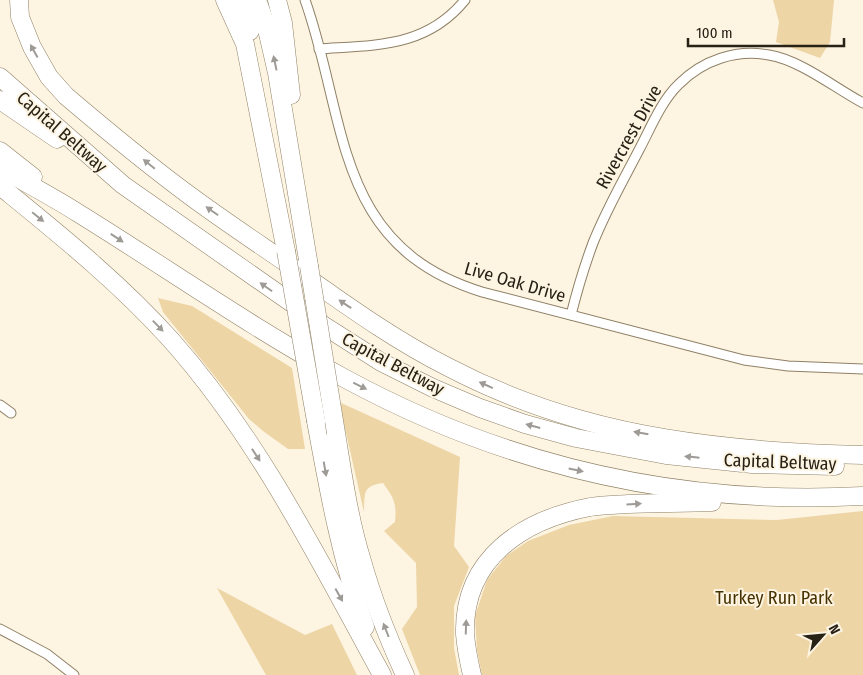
<svg xmlns="http://www.w3.org/2000/svg" width="863" height="675" font-family="'Fira Sans Condensed',sans-serif">
	<rect width="100%" height="100%" fill="#fdf4e2"/>
	<g fill="#edd5a5">
		<polygon points="773,0 834,0 830,42 820,58 776,42 779,22"/>
		<polygon points="158,298 192,306 292,368 305,449 288,449 263,431 249,419 163,312"/>
		<path d="M339 402 460 457 454 546 469 567 454 606V648L459 675H420L402 629 417 607 416 563 384 531 395 522C397 504 394 498 383 483 362 486 365 493 364 512Z"/>
		<polygon points="863,511 863,675 482,675 477,650 475,616 487,580 506,556 528,541 569,525 613,516 777,520"/>
		<polygon points="217,588 305,635 332,624 357,675 266,675"/>
	</g>
	<g fill="none" stroke-linecap="round" stroke-linejoin="round">
		<g stroke="#8f8065" stroke-width="11">
			<g id="minor">
				<path d="M305 0C348 121 333 246 482 292L744 360 788 366 863 369"/>
				<path d="M319 49C375 45 426 48 465 0"/>
				<path d="M571 315C577 291 584 267 593 243 606 210 624 179 640 148 651 127 662 100 679 84 703 60 736 49 769 55 800 60 835 88 863 103"/>
				<polyline points="0,405 11,413"/>
				<polyline points="0,629 47,654 74,675"/>
			</g>
		</g>
		<g stroke="#8f8065" stroke-width="19">
			<g id="motorway">
				<path d="M19 0 20 17 32 47 49 77 66 96C106 130 147 164 189 195 220 218 253 240 285 262 338 299 390 338 448 367 490 389 536 407 582 420 670 445 772 453 863 455"/>
				<polyline points="225,0 245,44 286,251"/>
				<polyline points="239,0 250,31"/>
				<polyline points="257,0 266,25 277,73 309,266"/>
				<polyline points="277,0 283,23 291,95"/>
				<polyline points="0,77 123,185 326,327 381,362 433,388 480,408 525,424 576,438 618,446 666,455 752,464 835,466"/>
				<polyline points="0,100 57,139"/>
				<polyline points="0,151 33,177"/>
				<path d="M0 168C26 183 53 197 78 213 167 268 252 328 344 378 506 466 679 506 863 496"/>
				<path d="M0 186C60 235 120 283 171 340 259 439 319 560 382 675"/>
				<path d="M316 421C329 493 341 558 365 627"/>
				<path d="M336 433C343 476 349 519 362 561 373 600 388 638 405 675"/>
				<path d="M472 675C469 662 466 647 465 634 463 558 523 520 590 507 602 505 615 505 628 504 656 503 684 503 712 502"/>
			</g>
		</g>
		<use href="#minor" stroke="#fff" stroke-width="9"/>
		<use href="#motorway" stroke="#fff" stroke-width="18"/>
		<g stroke="#8f8065" stroke-width="19" stroke-linecap="butt">
			<g id="motorway-bridge">
				<polyline points="286,251 316,421"/>
				<polyline points="309,266 336,433"/>
			</g>
		</g>
		<use href="#motorway-bridge" stroke="#fff" stroke-width="18"/>
	</g>
	<defs><path id="oneway-solid" d="M-6-.8H1V-3.2L6.5 0L1 3.2V.8H-6Z" transform="scale(1.25)"/></defs>
	<g fill="#9e9b96">
		<use href="#oneway-solid" transform="translate(34 51) rotate(-119)"/>
		<use href="#oneway-solid" transform="translate(275 63) rotate(-102)"/>
		<use href="#oneway-solid" transform="translate(149 164) rotate(-141)"/>
		<use href="#oneway-solid" transform="translate(212 211) rotate(-145)"/>
		<use href="#oneway-solid" transform="translate(38 217) rotate(39)"/>
		<use href="#oneway-solid" transform="translate(117 238) rotate(33)"/>
		<use href="#oneway-solid" transform="translate(266 287) rotate(-145)"/>
		<use href="#oneway-solid" transform="translate(345 304) rotate(-146)"/>
		<use href="#oneway-solid" transform="translate(158 326) rotate(46)"/>
		<use href="#oneway-solid" transform="translate(486 385) rotate(-156)"/>
		<use href="#oneway-solid" transform="translate(360 386) rotate(26)"/>
		<use href="#oneway-solid" transform="translate(533 426) rotate(-165)"/>
		<use href="#oneway-solid" transform="translate(641 433) rotate(-170)"/>
		<use href="#oneway-solid" transform="translate(256 455) rotate(57)"/>
		<use href="#oneway-solid" transform="translate(692 457) rotate(-174)"/>
		<use href="#oneway-solid" transform="translate(325 469) rotate(80)"/>
		<use href="#oneway-solid" transform="translate(576 470) rotate(12)"/>
		<use href="#oneway-solid" transform="translate(634 504) rotate(-3)"/>
		<use href="#oneway-solid" transform="translate(339 595) rotate(61)"/>
		<use href="#oneway-solid" transform="translate(466 627) rotate(-88)"/>
		<use href="#oneway-solid" transform="translate(386 630) rotate(-111)"/>
	</g>
	<g text-anchor="middle" stroke-width="4" stroke-linejoin="round" paint-order="stroke">
		<g font-size="18" fill="#272116" stroke="#fdf4e2">
			<text transform="translate(62 132) rotate(41)" y="6">Capital Beltway</text>
			<text transform="translate(629 137) rotate(-61)" y="6">Rivercrest Drive</text>
			<text transform="translate(515 282) rotate(16)" y="6">Live Oak Drive</text>
			<text transform="translate(393 364) rotate(28)" y="6">Capital Beltway</text>
			<text transform="translate(780 462) rotate(2)" y="6">Capital Beltway</text>
		</g>
		<g font-size="18" fill="#463100" stroke="#fdf4e2">
			<text x="774" y="604">Turkey Run Park</text>
		</g>
	</g>
	<g transform="translate(823 635) rotate(63)" stroke="#fdf4e2" stroke-width="4" paint-order="stroke">
	<path d="M0-4L9 19L0 12L-9 19Z" fill="#272116"/>
	<text y="-8" font-size="14" font-weight="bold" text-anchor="middle" fill="#272116">N</text>
	</g>
	<path d="M688 38v8h156v-8" fill="none" stroke="#272116" stroke-width="2.5"/>
	<text x="696" y="38" font-size="15" fill="#272116" stroke="#fdf4e2" stroke-width="4" paint-order="stroke">100 m</text>
</svg>
